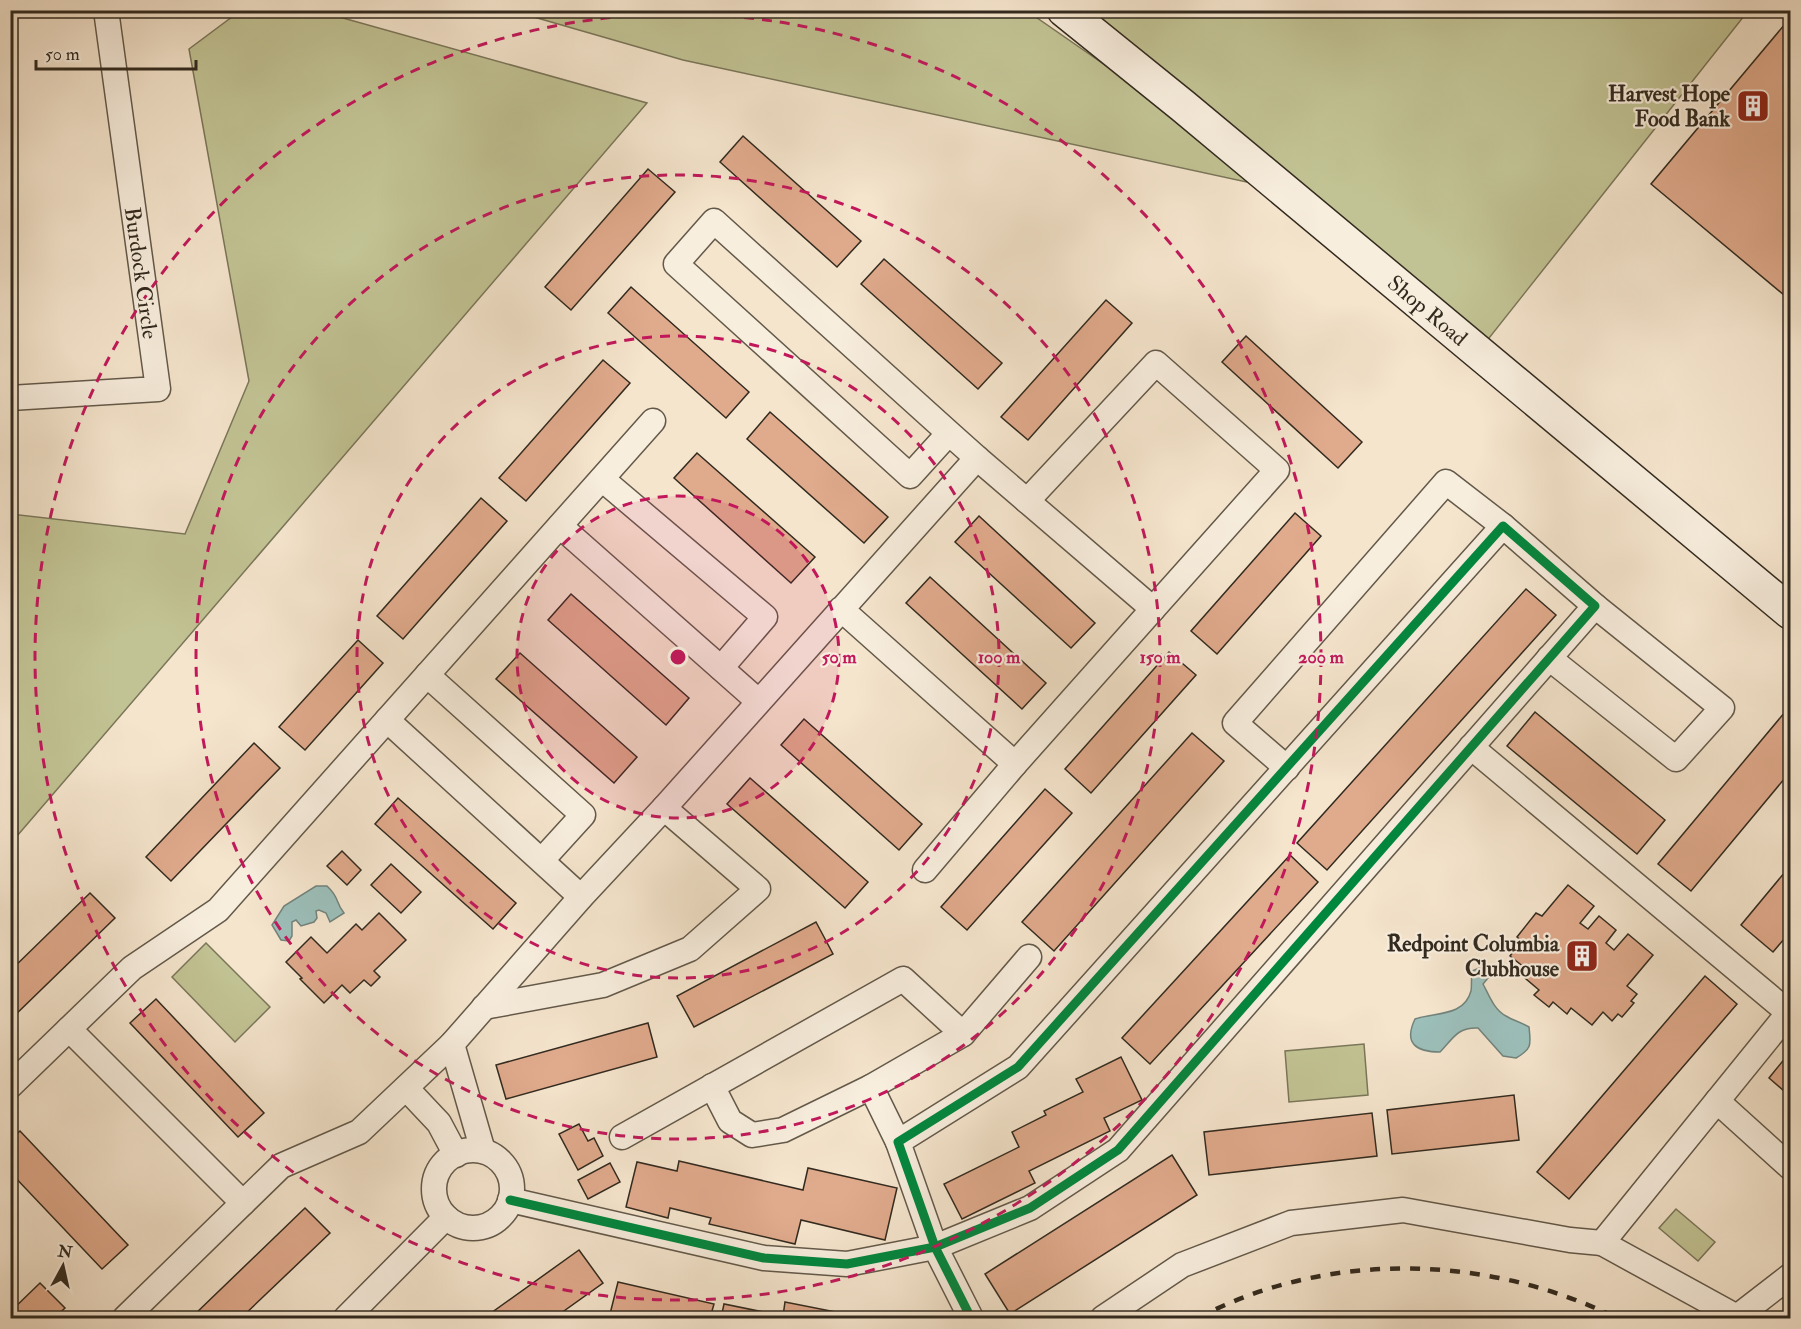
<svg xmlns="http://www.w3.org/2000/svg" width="1801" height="1329" font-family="'IM FELL Double Pica',serif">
	<rect width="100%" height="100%" fill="#f5e5cd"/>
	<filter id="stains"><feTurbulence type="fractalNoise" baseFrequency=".00333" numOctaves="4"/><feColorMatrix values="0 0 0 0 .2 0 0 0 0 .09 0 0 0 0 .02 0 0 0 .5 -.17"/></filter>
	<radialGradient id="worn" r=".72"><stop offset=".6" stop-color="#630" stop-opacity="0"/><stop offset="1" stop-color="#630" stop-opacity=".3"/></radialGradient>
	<g fill="#c2c394" stroke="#7a765a" stroke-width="1.5">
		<polygon points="240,11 318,11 647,103 11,843 11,514 185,534 249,381 189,49"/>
		<polygon points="513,11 1027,11 1274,182 1062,11 1748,11 1478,352 1284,190 683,60"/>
		<polygon points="206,943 270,1007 235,1042 172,977"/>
		<polygon points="1364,1044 1368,1095 1289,1102 1285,1051"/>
		<polygon points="1676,1209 1715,1242 1698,1261 1659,1228"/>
	</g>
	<g fill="#9cbfba" stroke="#72837c" stroke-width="1.5">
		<path d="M316 886H327C340 898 335 902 344 913L330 922 326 913 319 910 316 911 317 918 314 922 301 926 296 920 292 922V936L289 941 281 940 272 925 284 906Z"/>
		<path d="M1479 968 1486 970 1488 978 1483 984C1489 995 1494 1010 1506 1016 1514 1021 1521 1022 1529 1027 1531 1045 1532 1049 1516 1058L1503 1056 1478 1028C1457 1027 1453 1039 1440 1052 1417 1052 1403 1044 1415 1019 1435 1012 1464 1017 1471 991 1472 984 1471 978 1472 971Z"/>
	</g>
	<g fill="#e0aa8c" stroke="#322a1f" stroke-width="1.5">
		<polygon points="1785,24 1790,28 1790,300 1651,184"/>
		<polygon points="743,136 861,241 837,267 720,162"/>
		<polygon points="648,169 675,192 571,310 545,287"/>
		<polygon points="884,259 1002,363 978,389 861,284"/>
		<polygon points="631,287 749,392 726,418 608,313"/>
		<polygon points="1106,300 1132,323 1028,440 1001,417"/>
		<polygon points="1246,336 1362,442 1338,468 1222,362"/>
		<polygon points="603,360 630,383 526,501 499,478"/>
		<polygon points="770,412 888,517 864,543 747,439"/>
		<polygon points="697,453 815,557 791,583 674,478"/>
		<polygon points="481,498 507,521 403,639 377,616"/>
		<polygon points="1295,513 1321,536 1217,654 1191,631"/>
		<polygon points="979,516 1095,623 1071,648 955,542"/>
		<polygon points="930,577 1046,683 1022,709 906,603"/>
		<polygon points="1526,589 1556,615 1327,870 1297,843"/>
		<polygon points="571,594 689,698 666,725 548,620"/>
		<polygon points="358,640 383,663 305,750 279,727"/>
		<polygon points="1169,652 1196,675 1091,793 1065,769"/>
		<polygon points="520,653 637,757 614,783 496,679"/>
		<polygon points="1790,706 1790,772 1691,891 1658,864"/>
		<polygon points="1535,712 1665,820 1637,854 1507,746"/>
		<polygon points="804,719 922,824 899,850 781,745"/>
		<polygon points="1192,733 1224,761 1054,951 1022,922"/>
		<polygon points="254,743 280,768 171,881 146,857"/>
		<polygon points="750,778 868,882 845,908 727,804"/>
		<polygon points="1045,789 1072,813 967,930 941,907"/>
		<polygon points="398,798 516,903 493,929 375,824"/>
		<polygon points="342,851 361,870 347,885 327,866"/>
		<polygon points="1290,855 1318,882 1150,1064 1122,1038"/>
		<polygon points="391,864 421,892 401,913 371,885"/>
		<polygon points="1790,866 1790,932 1773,952 1741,925"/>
		<polygon points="1568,885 1594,906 1580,923 1588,929 1599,916 1616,930 1606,943 1614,950 1628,934 1653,955 1627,986 1637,994 1631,1001 1634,1003 1622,1017 1618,1014 1612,1021 1603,1012 1592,1025 1571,1008 1567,1014 1553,1002 1549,1007 1534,995 1539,990 1525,978 1530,972 1510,956 1522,941 1517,937 1536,913 1542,916"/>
		<polygon points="90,893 115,918 10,1020 10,971"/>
		<polygon points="379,913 406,940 374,971 380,977 371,986 364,980 350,993 342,985 324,1003 300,979 302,978 286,962 311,937 327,953 356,924 362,930"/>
		<polygon points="816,922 833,954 694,1027 677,996"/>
		<polygon points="1705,976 1737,1004 1569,1199 1537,1172"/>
		<polygon points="156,999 264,1113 238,1137 130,1023"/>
		<polygon points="648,1023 657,1057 506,1099 496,1065"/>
		<polygon points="1790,1052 1790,1096 1769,1078"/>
		<polygon points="1121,1057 1142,1100 1104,1118 1110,1131 1029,1171 1035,1183 962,1219 944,1184 1019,1147 1012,1132 1046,1115 1044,1111 1083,1092 1076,1079"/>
		<polygon points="1514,1095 1519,1140 1392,1154 1387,1110"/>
		<polygon points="1372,1113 1377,1156 1209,1175 1204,1132"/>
		<polygon points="579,1124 588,1141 594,1138 603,1156 578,1170 559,1134"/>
		<polygon points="20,1131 128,1245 102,1269 10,1172 10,1140"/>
		<polygon points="1172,1155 1197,1195 1010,1314 985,1274"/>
		<polygon points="679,1161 803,1190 808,1168 897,1188 885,1240 801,1220 795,1244 709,1224 711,1218 670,1208 668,1218 626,1207 637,1162 677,1171"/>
		<polygon points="610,1163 620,1182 588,1199 578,1180"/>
		<polygon points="305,1208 330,1233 241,1318 193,1318 192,1317"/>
		<polygon points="579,1250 603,1283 554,1318 484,1318"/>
		<polygon points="618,1282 714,1304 710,1318 609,1318"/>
		<polygon points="40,1283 65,1308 54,1318 10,1318 10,1312"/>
		<polygon points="785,1302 856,1316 855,1318 721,1318 724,1304 783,1316"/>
	</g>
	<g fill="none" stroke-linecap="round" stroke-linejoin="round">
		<g stroke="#63594a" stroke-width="27">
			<g id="street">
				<polyline points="10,398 158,389 106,10"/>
				<polyline points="949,433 910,476 676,264 714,221 949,433 977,458"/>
				<polyline points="602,479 765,617 721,668"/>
				<polyline points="1027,501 1156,363 1277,470 1153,609"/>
				<polyline points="560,526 758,701"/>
				<polyline points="1549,658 1676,759 1722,708 1595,606"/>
				<polyline points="427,675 583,815 542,860"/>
				<polyline points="387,720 581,897"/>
				<polyline points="1471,747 1789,1013"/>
				<polyline points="1287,768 1235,723 1446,482 1503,526"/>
				<polyline points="925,870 1015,764"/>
				<polyline points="484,1007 603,985 690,949 758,889 664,808"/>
				<polyline points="69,1029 243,1203"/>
				<polyline points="452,1044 483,1151"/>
				<polyline points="10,1086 132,968 218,910 653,421"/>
				<polyline points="712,1086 730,1121 752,1135 783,1130 871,1087"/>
				<polyline points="406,1088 439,1123 456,1155"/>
				<polyline points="1717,1101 1790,1167"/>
				<polyline points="622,1137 903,979 963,1034"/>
				<polyline points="898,1142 871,1087 963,1034 1029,957"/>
				<circle cx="473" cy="1189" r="39"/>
				<polyline points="510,1200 764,1258 847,1264 935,1247 1030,1208 1118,1150 1595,606 1503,526 1018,1067 898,1142 935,1247 971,1318"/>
				<polyline points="1602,1243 1737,1317 1790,1276"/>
				<polyline points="125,1318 281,1166 359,1132 452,1044 581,897 664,808 977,458 1153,609 1015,764 841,609"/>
				<polyline points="346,1318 446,1217"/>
				<polyline points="1103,1318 1182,1265 1291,1223 1403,1210 1570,1240 1602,1243 1790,1011"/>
			</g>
		</g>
		<g stroke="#322a1f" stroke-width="36">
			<polyline id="secondary" points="1064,10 1183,106 1790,612"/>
		</g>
		<use href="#street" stroke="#f8eede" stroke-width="24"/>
		<use href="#secondary" stroke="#f8eede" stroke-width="33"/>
		<path stroke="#322a1f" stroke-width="4.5" stroke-dasharray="10 10" stroke-linecap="butt" d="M1198 1318C1327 1250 1487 1254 1617 1318"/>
		<g stroke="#f8eede" stroke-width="13">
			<polyline id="cycleway" points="510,1200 764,1258 847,1264 935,1247 1030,1208 1118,1150 1595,606 1503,526 1018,1067 898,1142 935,1247 971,1318"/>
		</g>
		<use href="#cycleway" stroke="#00873e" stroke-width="9"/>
	</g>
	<circle cx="678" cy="657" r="161" fill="#c2185b" fill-opacity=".12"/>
	<g fill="none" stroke="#c2185b" stroke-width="3" stroke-dasharray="10 8">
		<circle cx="678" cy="657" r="161"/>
		<circle cx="678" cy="657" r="321"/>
		<circle cx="678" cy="657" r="482"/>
		<circle cx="678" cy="657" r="643"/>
	</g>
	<defs>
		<g id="building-square" transform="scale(1.725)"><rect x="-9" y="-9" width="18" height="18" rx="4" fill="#8f2418" stroke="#f8eede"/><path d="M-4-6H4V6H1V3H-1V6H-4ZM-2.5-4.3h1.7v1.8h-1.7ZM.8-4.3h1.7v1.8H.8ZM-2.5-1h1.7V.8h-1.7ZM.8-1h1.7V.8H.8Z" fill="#fff"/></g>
	</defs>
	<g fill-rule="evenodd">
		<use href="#building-square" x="1753" y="106"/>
		<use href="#building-square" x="1582" y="956"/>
	</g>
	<g text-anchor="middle" stroke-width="4.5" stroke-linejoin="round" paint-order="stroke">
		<g font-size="22" font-weight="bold" fill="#322a1f" stroke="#f8eede" text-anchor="end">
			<text x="1730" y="101">Harvest Hope<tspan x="1730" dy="25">Food Bank</tspan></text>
			<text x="1559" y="951">Redpoint Columbia<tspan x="1559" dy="25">Clubhouse</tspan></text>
		</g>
		<g font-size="22" fill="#322a1f" stroke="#f8eede">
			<text transform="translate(142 273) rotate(82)" y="8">Burdock Circle</text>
			<text transform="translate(1428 310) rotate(40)" y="8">Shop Road</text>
		</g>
	</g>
	<circle cx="678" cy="657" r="9" fill="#c2185b" stroke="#f8eede" stroke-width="3"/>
	<g font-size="18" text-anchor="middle" font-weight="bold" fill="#c2185b" stroke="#f8eede" stroke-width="4.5" stroke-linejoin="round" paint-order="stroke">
		<text x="839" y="663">50 m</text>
		<text x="999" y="663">100 m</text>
		<text x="1160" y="663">150 m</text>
		<text x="1321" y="663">200 m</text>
	</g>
	<rect width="1801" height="1329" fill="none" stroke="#f5e5cd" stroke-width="36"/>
	<rect x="12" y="12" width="1777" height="1305" fill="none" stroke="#322a1f" stroke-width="3"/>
	<rect x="18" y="18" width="1765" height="1293" fill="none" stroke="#322a1f" stroke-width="1.5"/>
	<g transform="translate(63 1266) rotate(8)" stroke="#f8eede" stroke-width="4.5" paint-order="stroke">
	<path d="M0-4.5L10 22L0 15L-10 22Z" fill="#322a1f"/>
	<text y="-9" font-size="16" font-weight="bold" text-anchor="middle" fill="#322a1f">N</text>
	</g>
	<path d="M36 60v9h160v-9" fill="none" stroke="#322a1f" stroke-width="3"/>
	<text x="45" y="60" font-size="18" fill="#322a1f" stroke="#f8eede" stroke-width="4.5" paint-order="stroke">50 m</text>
	<rect width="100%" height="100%" filter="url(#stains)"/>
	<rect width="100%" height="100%" fill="url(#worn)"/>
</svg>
